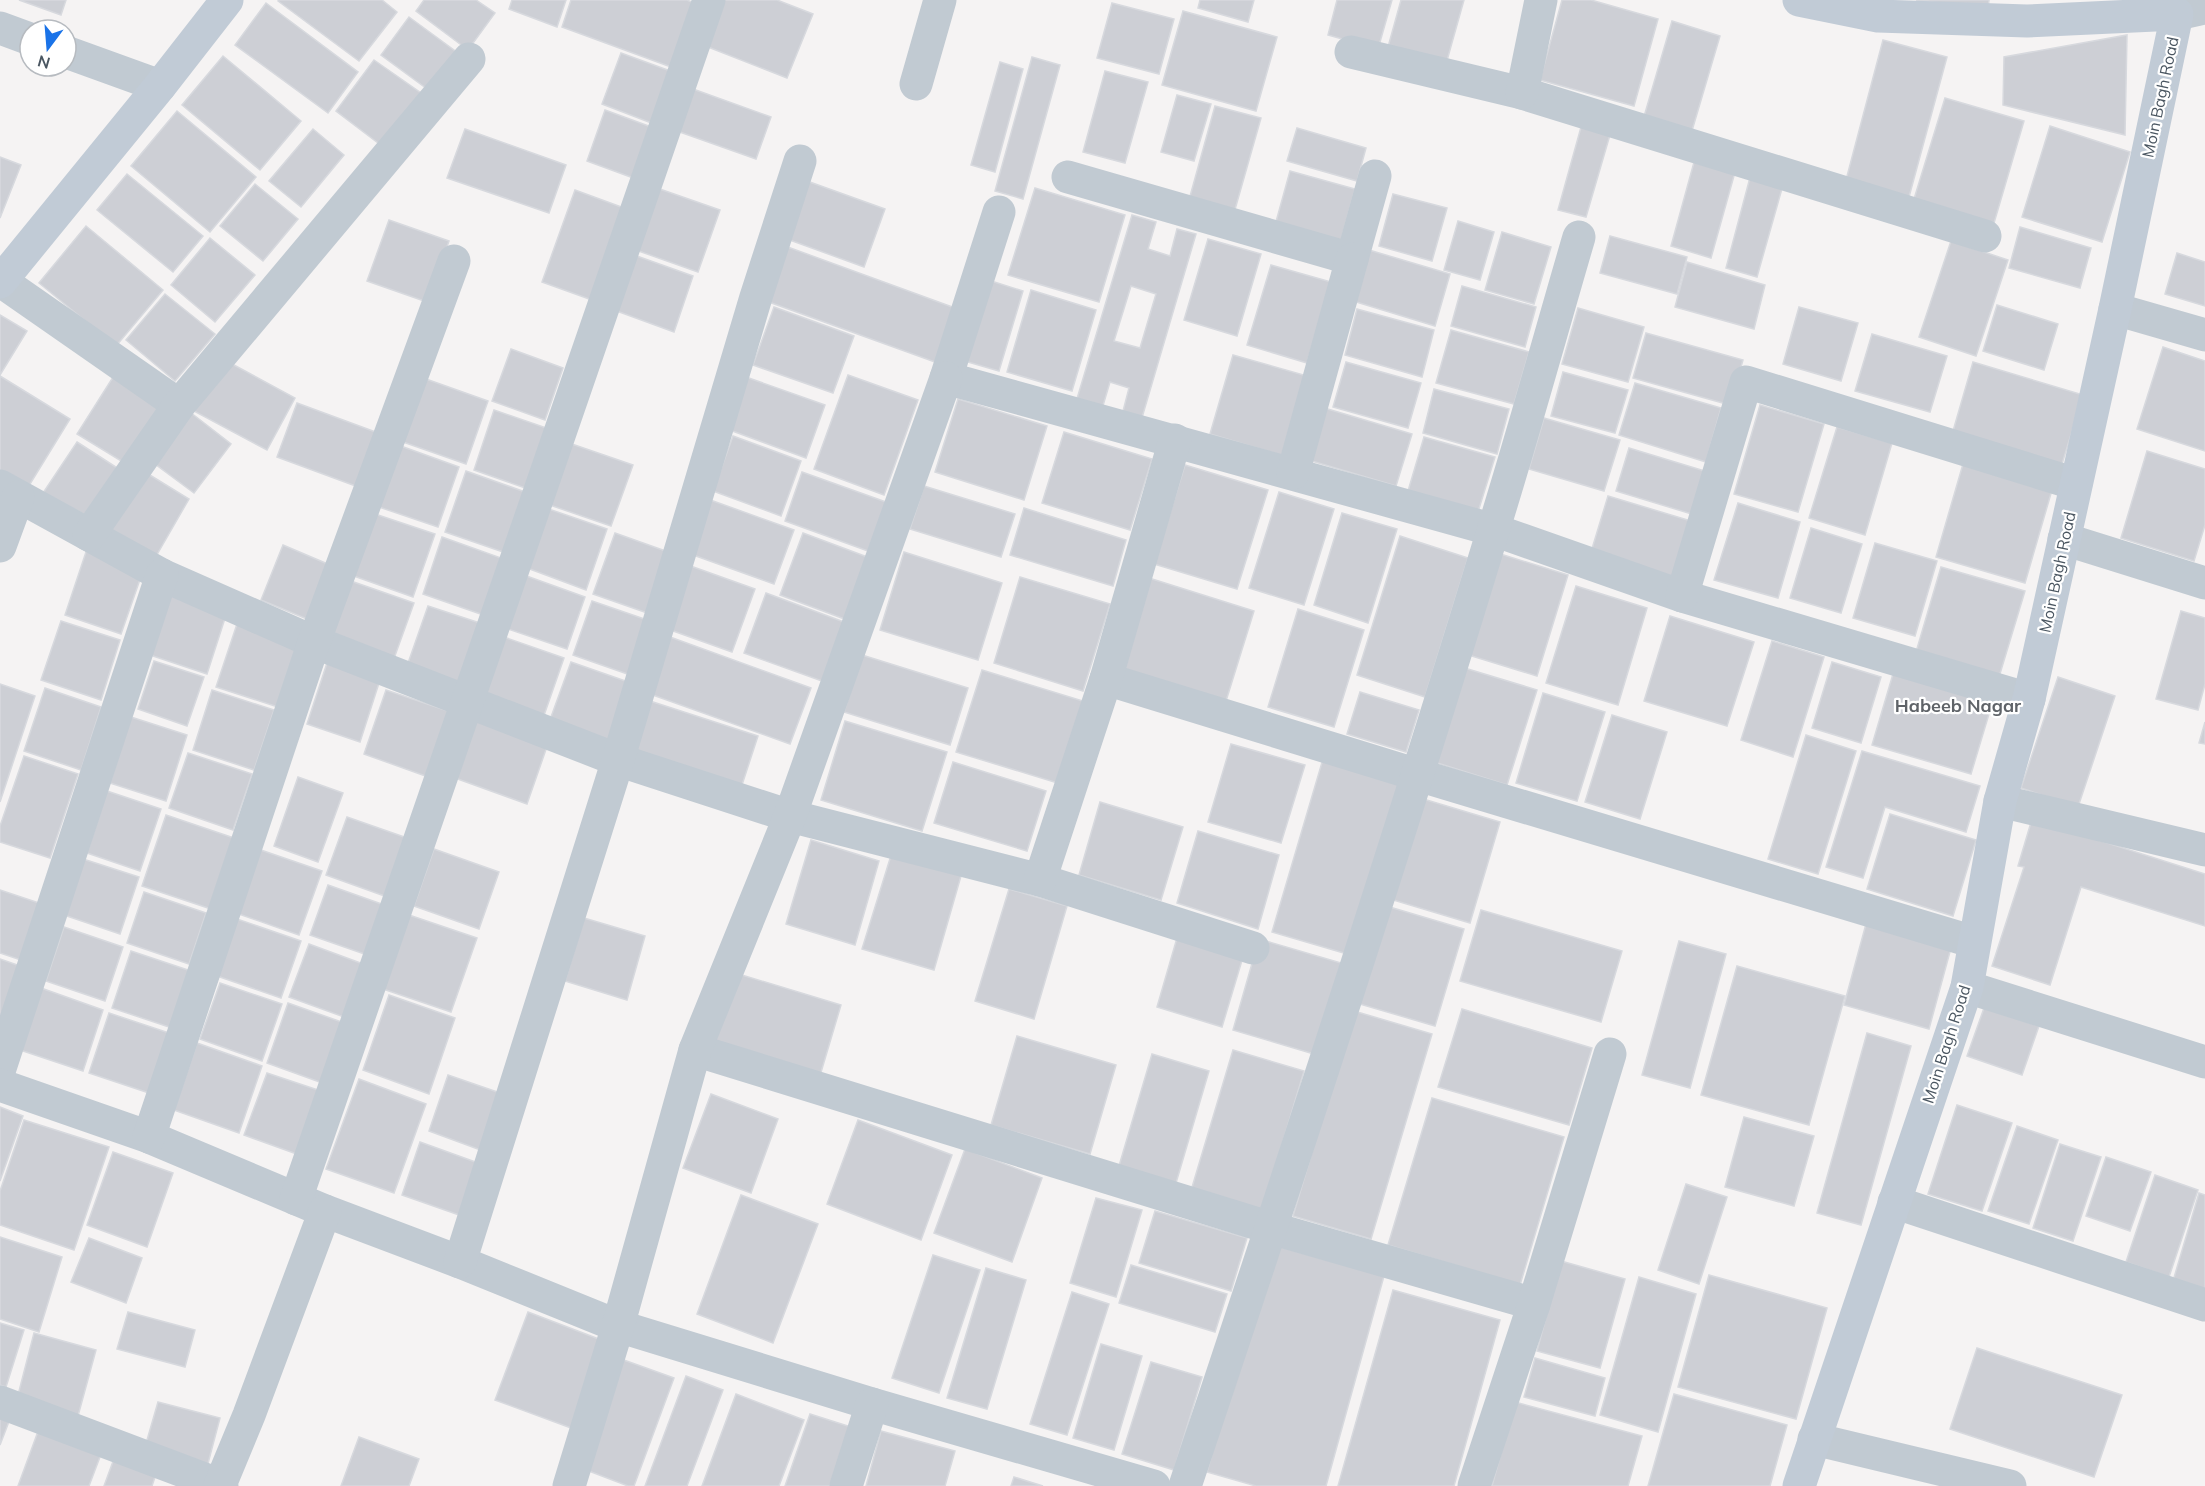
<svg xmlns="http://www.w3.org/2000/svg" width="2205" height="1486" font-family="Mulish,sans-serif">
	<rect width="100%" height="100%" fill="#f5f3f3"/>
	<g fill="#cdcfd5" stroke="#d7d9de" stroke-width="1.5" fill-rule="evenodd">
		<polygon points="19,0 66,0 61,15"/>
		<polygon points="279,0 382,0 397,12 359,61 278,1"/>
		<polygon points="424,0 476,0 495,13 468,50 416,11"/>
		<polygon points="512,0 566,0 557,27 509,9"/>
		<polygon points="571,0 687,0 694,3 671,67 562,27"/>
		<polygon points="722,0 777,0 813,14 787,78 703,45"/>
		<polygon points="1200,0 1254,0 1248,22 1198,8"/>
		<polygon points="1337,0 1392,0 1378,49 1328,35"/>
		<polygon points="1401,0 1464,0 1446,64 1388,47"/>
		<polygon points="1562,0 1591,0 1658,19 1634,106 1540,80"/>
		<polygon points="1916,0 1989,0 1988,9"/>
		<polygon points="266,3 358,72 328,113 235,45"/>
		<polygon points="1112,3 1174,19 1159,74 1097,58"/>
		<polygon points="1183,11 1277,37 1256,111 1162,85"/>
		<polygon points="409,17 462,56 434,94 381,55"/>
		<polygon points="1672,21 1720,36 1691,134 1643,120"/>
		<polygon points="2127,35 2125,135 2003,105 2004,57"/>
		<polygon points="1883,40 1947,57 1909,197 1846,180"/>
		<polygon points="621,53 673,72 654,124 602,104"/>
		<polygon points="223,56 301,121 260,170 182,105"/>
		<polygon points="1032,57 1060,65 1023,199 995,191"/>
		<polygon points="374,60 421,93 382,146 336,111"/>
		<polygon points="1000,62 1023,69 995,172 971,165"/>
		<polygon points="1105,71 1148,82 1125,163 1083,152"/>
		<polygon points="693,89 771,117 756,159 677,131"/>
		<polygon points="1177,95 1211,104 1194,161 1161,152"/>
		<polygon points="1945,98 2024,121 1994,223 1914,199"/>
		<polygon points="1215,106 1261,118 1234,213 1189,200"/>
		<polygon points="605,110 654,128 636,179 587,161"/>
		<polygon points="177,111 256,177 210,232 131,166"/>
		<polygon points="1583,120 1612,128 1586,217 1558,210"/>
		<polygon points="2050,126 2130,152 2102,242 2022,217"/>
		<polygon points="1297,128 1366,148 1357,181 1287,161"/>
		<polygon points="313,129 344,155 301,207 269,181"/>
		<polygon points="465,129 566,165 549,213 447,178"/>
		<polygon points="1696,155 1737,165 1711,258 1671,246"/>
		<polygon points="0,157 21,165 0,218"/>
		<polygon points="1752,170 1785,178 1757,277 1726,268"/>
		<polygon points="1290,171 1355,189 1339,248 1274,229"/>
		<polygon points="127,174 203,236 173,272 97,210"/>
		<polygon points="807,181 885,209 864,267 787,239"/>
		<polygon points="255,184 298,219 263,261 220,226"/>
		<polygon points="654,187 720,210 698,272 633,249"/>
		<polygon points="1035,188 1125,215 1099,302 1008,275"/>
		<polygon points="575,190 624,208 592,300 542,282"/>
		<polygon points="1393,194 1447,208 1432,261 1379,246"/>
		<path d="M1132 215 1156 222 1148 249 1170 256 1177 229 1196 234 1141 421 1122 415 1129 388 1110 382 1102 409 1076 402ZM1131 286 1156 294 1140 348 1114 341Z"/>
		<polygon points="389,220 449,241 427,302 367,281"/>
		<polygon points="1458,221 1494,232 1480,280 1444,270"/>
		<polygon points="86,226 163,290 116,346 39,283"/>
		<polygon points="2020,227 2091,248 2080,288 2009,268"/>
		<polygon points="1502,232 1551,247 1534,304 1485,290"/>
		<polygon points="1610,236 1687,257 1677,294 1600,273"/>
		<polygon points="210,238 255,275 215,322 171,285"/>
		<polygon points="1208,239 1261,254 1237,336 1184,320"/>
		<polygon points="1951,241 2008,260 1976,356 1919,337"/>
		<polygon points="785,246 955,308 935,362 766,301"/>
		<polygon points="1369,250 1450,274 1435,326 1353,301"/>
		<polygon points="2177,253 2205,262 2205,306 2165,294"/>
		<polygon points="634,255 693,276 674,332 614,310"/>
		<polygon points="1687,262 1765,285 1754,329 1675,307"/>
		<polygon points="1271,265 1331,282 1307,363 1247,345"/>
		<polygon points="985,279 1023,291 999,371 961,360"/>
		<polygon points="1462,286 1536,307 1525,347 1451,326"/>
		<polygon points="1031,290 1096,310 1072,391 1007,372"/>
		<polygon points="165,294 215,334 175,381 126,340"/>
		<polygon points="1997,305 2058,324 2044,370 1983,351"/>
		<polygon points="774,307 854,336 833,393 753,365"/>
		<polygon points="1799,307 1858,323 1841,381 1783,364"/>
		<polygon points="1578,308 1644,327 1628,382 1562,364"/>
		<polygon points="1357,309 1434,330 1422,377 1345,355"/>
		<polygon points="0,315 27,331 0,375"/>
		<polygon points="1451,330 1529,352 1514,404 1436,383"/>
		<polygon points="1646,333 1743,360 1730,405 1633,378"/>
		<polygon points="1872,334 1947,356 1930,412 1855,391"/>
		<polygon points="2163,347 2205,361 2205,451 2137,429"/>
		<polygon points="511,349 563,368 545,420 492,401"/>
		<polygon points="1233,355 1307,376 1284,456 1210,434"/>
		<polygon points="221,358 295,398 267,450 192,410"/>
		<polygon points="1346,362 1421,383 1408,428 1333,407"/>
		<polygon points="1973,362 2083,395 2062,464 1953,431"/>
		<polygon points="1563,372 1628,390 1615,433 1551,416"/>
		<polygon points="115,374 168,408 131,467 77,434"/>
		<polygon points="848,375 918,400 884,495 814,469"/>
		<polygon points="0,376 70,419 27,489 0,472"/>
		<polygon points="746,377 825,405 806,458 727,429"/>
		<polygon points="426,379 488,401 466,464 403,442"/>
		<polygon points="1635,383 1721,408 1706,462 1619,435"/>
		<polygon points="1434,389 1509,409 1497,454 1423,433"/>
		<polygon points="958,399 1047,426 1024,500 935,472"/>
		<polygon points="297,403 381,434 361,488 277,457"/>
		<polygon points="1760,405 1824,424 1798,512 1734,494"/>
		<polygon points="1321,407 1412,434 1396,486 1305,459"/>
		<polygon points="186,409 231,444 194,493 147,458"/>
		<polygon points="494,410 552,430 531,490 474,470"/>
		<polygon points="1544,418 1620,440 1604,491 1529,469"/>
		<polygon points="1837,427 1892,443 1865,535 1809,518"/>
		<polygon points="1064,432 1152,459 1130,530 1042,503"/>
		<polygon points="733,436 801,461 781,516 713,491"/>
		<polygon points="1424,437 1495,457 1478,512 1408,491"/>
		<polygon points="77,442 125,473 87,516 43,493"/>
		<polygon points="566,442 633,465 611,526 544,503"/>
		<polygon points="398,445 459,467 438,527 376,506"/>
		<polygon points="1629,448 1708,472 1695,515 1616,491"/>
		<polygon points="2147,451 2205,469 2205,525 2194,561 2121,538"/>
		<polygon points="1963,464 2052,490 2025,583 1936,557"/>
		<polygon points="1185,465 1268,490 1237,589 1154,564"/>
		<polygon points="140,469 189,499 155,558 101,527"/>
		<polygon points="466,471 528,493 506,553 445,532"/>
		<polygon points="802,472 886,502 868,551 785,521"/>
		<polygon points="924,486 1015,514 1001,557 910,529"/>
		<polygon points="1279,492 1334,509 1304,605 1249,588"/>
		<polygon points="1608,496 1691,521 1674,577 1591,552"/>
		<polygon points="702,497 794,530 774,584 682,551"/>
		<polygon points="1738,503 1800,522 1778,598 1714,580"/>
		<polygon points="540,506 607,529 586,590 519,565"/>
		<polygon points="1024,508 1126,540 1113,586 1010,555"/>
		<polygon points="372,513 435,534 413,597 351,575"/>
		<polygon points="1342,513 1397,529 1368,623 1314,605"/>
		<polygon points="1811,528 1862,544 1841,613 1790,598"/>
		<polygon points="615,533 674,554 653,615 593,594"/>
		<polygon points="803,533 878,561 855,623 780,595"/>
		<polygon points="1400,536 1468,558 1425,697 1357,675"/>
		<polygon points="442,537 512,562 492,618 423,594"/>
		<polygon points="1875,543 1937,561 1915,636 1853,618"/>
		<polygon points="283,545 330,565 307,619 261,600"/>
		<polygon points="87,549 144,568 121,634 65,615"/>
		<polygon points="904,552 1002,583 978,660 880,630"/>
		<polygon points="1494,552 1568,575 1537,676 1462,653"/>
		<polygon points="685,564 755,589 732,652 662,627"/>
		<polygon points="1941,567 2025,591 1999,677 1916,652"/>
		<polygon points="521,574 585,597 567,649 502,627"/>
		<polygon points="1020,577 1110,604 1083,691 994,663"/>
		<polygon points="1149,578 1254,611 1226,701 1121,668"/>
		<polygon points="348,580 414,603 392,664 327,641"/>
		<polygon points="1576,586 1647,608 1618,705 1546,683"/>
		<polygon points="171,591 228,609 207,674 150,655"/>
		<polygon points="766,593 844,622 822,681 744,653"/>
		<polygon points="592,601 656,623 636,677 573,655"/>
		<polygon points="428,606 486,625 464,686 407,666"/>
		<polygon points="1298,609 1364,630 1334,727 1268,707"/>
		<polygon points="2181,611 2205,618 2205,684 2198,710 2156,699"/>
		<polygon points="1670,616 1754,642 1727,726 1644,701"/>
		<polygon points="239,618 301,640 278,707 216,687"/>
		<polygon points="61,621 120,640 101,700 41,680"/>
		<polygon points="501,636 564,658 541,724 478,701"/>
		<polygon points="670,637 811,688 790,744 650,694"/>
		<polygon points="1772,641 1824,657 1793,757 1741,740"/>
		<polygon points="862,655 968,688 950,745 844,712"/>
		<polygon points="154,661 204,677 187,726 138,709"/>
		<polygon points="571,662 634,684 610,749 547,728"/>
		<polygon points="1832,662 1881,677 1861,743 1812,728"/>
		<polygon points="327,663 380,680 360,742 307,724"/>
		<polygon points="1458,666 1537,690 1507,785 1428,760"/>
		<polygon points="982,670 1086,702 1061,784 956,752"/>
		<polygon points="1893,674 1992,704 1971,774 1872,745"/>
		<polygon points="2058,677 2115,696 2078,807 2021,788"/>
		<polygon points="0,684 35,696 0,802"/>
		<polygon points="45,688 101,707 81,770 24,751"/>
		<polygon points="212,690 274,710 254,770 193,750"/>
		<polygon points="386,690 454,713 431,778 364,754"/>
		<polygon points="1360,692 1419,710 1406,752 1347,734"/>
		<polygon points="1543,693 1605,712 1577,801 1516,783"/>
		<polygon points="650,701 758,736 740,791 632,757"/>
		<polygon points="478,713 550,738 527,804 455,778"/>
		<polygon points="1612,715 1667,732 1640,819 1585,802"/>
		<polygon points="131,717 187,735 166,801 110,783"/>
		<polygon points="845,721 947,752 922,831 821,800"/>
		<polygon points="2205,722 2205,744 2199,743"/>
		<polygon points="1806,735 1856,751 1818,874 1768,859"/>
		<polygon points="1231,744 1305,765 1281,843 1208,822"/>
		<polygon points="1862,751 1980,786 1966,832 1885,807 1863,878 1826,867"/>
		<polygon points="188,753 252,774 233,830 169,808"/>
		<polygon points="24,756 78,774 50,858 0,842 0,826"/>
		<polygon points="1323,759 1405,784 1354,956 1272,932"/>
		<polygon points="953,762 1046,791 1027,851 934,823"/>
		<polygon points="298,777 343,793 318,862 274,846"/>
		<polygon points="107,791 161,809 140,871 87,853"/>
		<polygon points="1420,798 1500,822 1470,923 1390,899"/>
		<polygon points="1100,802 1183,827 1161,900 1079,875"/>
		<polygon points="1890,814 1976,840 1953,916 1867,889"/>
		<polygon points="166,815 234,838 211,909 142,886"/>
		<polygon points="347,817 410,839 390,898 326,875"/>
		<polygon points="2032,819 2205,874 2205,926 2081,887 2050,985 1992,966 2024,867 2018,866"/>
		<polygon points="1198,831 1279,855 1258,929 1177,903"/>
		<polygon points="811,840 879,861 855,945 786,924"/>
		<polygon points="255,848 322,871 299,935 233,912"/>
		<polygon points="434,849 499,872 479,929 414,906"/>
		<polygon points="893,849 963,869 934,970 862,949"/>
		<polygon points="80,858 139,877 120,934 61,914"/>
		<polygon points="328,885 390,907 373,957 310,935"/>
		<polygon points="1009,889 1067,906 1034,1019 975,1001"/>
		<polygon points="0,890 39,903 21,960 0,953"/>
		<polygon points="144,892 206,913 189,964 127,943"/>
		<polygon points="1383,905 1464,929 1435,1026 1353,1002"/>
		<polygon points="1481,910 1622,951 1601,1022 1460,981"/>
		<polygon points="409,915 477,938 451,1012 383,989"/>
		<polygon points="234,918 301,941 281,998 214,975"/>
		<polygon points="584,918 645,936 627,1000 565,981"/>
		<polygon points="1866,924 1951,948 1929,1029 1844,1005"/>
		<polygon points="64,927 123,947 105,1001 46,981"/>
		<polygon points="1177,938 1243,957 1222,1027 1157,1007"/>
		<polygon points="1259,939 1341,963 1314,1054 1233,1030"/>
		<polygon points="1679,941 1726,954 1690,1088 1642,1075"/>
		<polygon points="309,944 374,968 355,1021 289,997"/>
		<polygon points="131,951 191,971 172,1028 112,1008"/>
		<polygon points="0,959 23,967 0,1036"/>
		<polygon points="1737,966 1845,996 1809,1125 1701,1095"/>
		<polygon points="732,972 841,1005 819,1079 709,1047"/>
		<polygon points="220,983 282,1004 262,1061 200,1039"/>
		<polygon points="41,988 103,1010 83,1071 20,1050"/>
		<polygon points="389,995 455,1018 429,1094 363,1070"/>
		<polygon points="288,1003 350,1025 328,1085 267,1063"/>
		<polygon points="1984,1008 2039,1026 2022,1075 1967,1056"/>
		<polygon points="1462,1009 1592,1048 1569,1125 1438,1087"/>
		<polygon points="1354,1011 1432,1034 1371,1239 1293,1216"/>
		<polygon points="109,1013 169,1033 149,1093 89,1073"/>
		<polygon points="1867,1033 1911,1046 1861,1225 1817,1213"/>
		<polygon points="1017,1036 1116,1065 1090,1154 991,1125"/>
		<polygon points="197,1043 262,1066 239,1133 174,1110"/>
		<polygon points="1233,1050 1304,1071 1261,1215 1190,1194"/>
		<polygon points="1152,1054 1209,1071 1176,1183 1119,1166"/>
		<polygon points="267,1073 327,1093 305,1157 244,1135"/>
		<polygon points="448,1075 506,1095 486,1152 429,1131"/>
		<polygon points="359,1079 426,1104 394,1193 326,1169"/>
		<polygon points="711,1094 778,1119 751,1193 683,1168"/>
		<polygon points="1432,1098 1564,1137 1520,1285 1388,1245"/>
		<polygon points="1957,1105 2012,1123 1982,1211 1928,1194"/>
		<polygon points="0,1107 23,1116 0,1181"/>
		<polygon points="1744,1117 1814,1136 1794,1206 1725,1187"/>
		<polygon points="24,1120 109,1147 74,1250 0,1225 0,1191"/>
		<polygon points="858,1120 952,1155 921,1240 827,1204"/>
		<polygon points="2017,1126 2058,1140 2029,1224 1988,1211"/>
		<polygon points="420,1142 481,1164 462,1216 402,1195"/>
		<polygon points="2060,1144 2101,1157 2073,1241 2033,1228"/>
		<polygon points="965,1149 1042,1178 1012,1262 934,1233"/>
		<polygon points="113,1152 173,1173 147,1247 87,1225"/>
		<polygon points="2106,1157 2151,1172 2130,1231 2086,1216"/>
		<polygon points="2155,1175 2198,1190 2169,1277 2126,1262"/>
		<polygon points="1686,1184 1727,1197 1699,1284 1658,1270"/>
		<polygon points="2199,1193 2205,1195 2205,1291 2173,1281"/>
		<polygon points="741,1195 818,1224 773,1343 697,1314"/>
		<polygon points="1096,1198 1142,1210 1116,1297 1070,1283"/>
		<polygon points="1155,1211 1247,1238 1231,1291 1139,1263"/>
		<polygon points="0,1237 62,1257 39,1332 0,1319"/>
		<polygon points="89,1238 142,1258 126,1303 71,1282"/>
		<polygon points="1270,1244 1384,1276 1326,1486 1256,1486 1207,1472"/>
		<polygon points="933,1255 980,1270 939,1393 892,1378"/>
		<polygon points="1561,1261 1625,1279 1600,1368 1537,1351"/>
		<polygon points="1131,1265 1227,1294 1215,1332 1119,1303"/>
		<polygon points="986,1268 1026,1280 987,1409 947,1398"/>
		<polygon points="1709,1275 1827,1308 1796,1419 1678,1387"/>
		<polygon points="1639,1277 1696,1294 1658,1432 1600,1415"/>
		<polygon points="1393,1290 1500,1320 1454,1486 1338,1486"/>
		<polygon points="1072,1292 1109,1304 1067,1435 1030,1424"/>
		<polygon points="128,1312 195,1330 185,1367 117,1349"/>
		<polygon points="528,1312 604,1341 571,1428 495,1400"/>
		<polygon points="0,1323 24,1330 6,1387 0,1385"/>
		<polygon points="34,1333 96,1350 78,1416 17,1399"/>
		<polygon points="1101,1344 1142,1356 1114,1450 1073,1438"/>
		<polygon points="1977,1348 2122,1395 2094,1477 1950,1429"/>
		<polygon points="1535,1358 1605,1378 1595,1416 1524,1397"/>
		<polygon points="621,1359 674,1378 634,1486 628,1486 581,1468"/>
		<polygon points="1151,1362 1202,1377 1174,1470 1122,1454"/>
		<polygon points="686,1376 723,1390 687,1486 645,1486"/>
		<polygon points="736,1394 804,1420 779,1486 702,1486"/>
		<polygon points="1674,1394 1787,1425 1770,1486 1648,1486"/>
		<polygon points="158,1402 220,1418 206,1471 143,1454"/>
		<polygon points="1515,1402 1642,1436 1628,1486 1492,1486"/>
		<polygon points="810,1414 851,1427 830,1486 785,1486"/>
		<polygon points="0,1415 10,1419 0,1445"/>
		<polygon points="40,1426 103,1449 89,1486 18,1486"/>
		<polygon points="881,1431 955,1451 945,1486 866,1486"/>
		<polygon points="359,1437 419,1459 409,1486 341,1486"/>
		<polygon points="115,1456 157,1471 152,1486 104,1486"/>
		<polygon points="1014,1477 1043,1486 1011,1486"/>
	</g>
	<g fill="none" stroke-linecap="round" stroke-linejoin="round">
		<g stroke="#c1cad2" stroke-width="33">
			<polyline points="2180,0 2177,14 2205,8"/>
			<polyline points="0,28 30,39"/>
			<polyline points="66,52 160,86"/>
			<polyline points="1351,52 1522,93 1985,236"/>
			<polyline points="916,84 940,0"/>
			<polyline points="1522,93 1541,0"/>
			<polyline points="1068,177 1352,259 1375,176"/>
			<polyline points="999,212 946,378 1494,530 1682,596 2029,699"/>
			<polyline points="1,281 179,405"/>
			<polyline points="2115,309 2205,335"/>
			<polyline points="1293,473 1352,259"/>
			<polyline points="0,486 162,575 314,642 618,760 790,816 1040,880 1253,948"/>
			<polyline points="89,535 179,405 469,59"/>
			<polyline points="2064,539 2205,583"/>
			<polyline points="0,546 18,497"/>
			<polyline points="1682,596 1746,382 2076,484"/>
			<polyline points="1106,679 1418,775 1974,942"/>
			<polyline points="2000,801 2205,850"/>
			<polyline points="1040,880 1106,679 1175,440"/>
			<polyline points="1967,987 2205,1062"/>
			<polyline points="695,1050 1271,1228 1534,1304"/>
			<polyline points="0,1068 162,575"/>
			<polyline points="0,1085 149,1137 325,1211 460,1262 618,1326 872,1404 1154,1486"/>
			<polyline points="149,1137 314,642 454,261"/>
			<polyline points="296,1199 709,0"/>
			<polyline points="1894,1202 2205,1305"/>
			<polyline points="460,1262 618,760 756,297 800,161"/>
			<polyline points="0,1402 220,1485"/>
			<polyline points="1814,1439 2010,1486"/>
			<polyline points="222,1486 220,1485 249,1415 325,1211"/>
			<polyline points="569,1486 618,1326 695,1050 790,816 946,378"/>
			<polyline points="846,1486 872,1404"/>
			<path d="M1185 1486C1291 1170 1395 853 1492 534 1523 435 1550 336 1579 237"/>
			<polyline points="1474,1486 1534,1304 1610,1054"/>
		</g>
		<g stroke="#c1cbd6" stroke-width="33">
			<polyline points="1799,0 1878,16 2027,21 2177,14 2115,309 2029,699 2000,801 1967,987 1799,1486"/>
			<polyline points="0,282 160,86 227,0"/>
		</g>
	</g>
	<g text-anchor="middle" stroke-width="4.5" stroke-linejoin="round" paint-order="stroke">
		<g font-size="16" fill="#4a5661" stroke="#fff">
			<text transform="translate(2160 97) rotate(-78)" y="6">Moin Bagh Road</text>
			<text transform="translate(2057 572) rotate(-78)" y="6">Moin Bagh Road</text>
			<text transform="translate(1946 1044) rotate(-72)" y="6">Moin Bagh Road</text>
		</g>
		<g font-size="18" font-weight="bold" fill="#5f6368" stroke="#fff">
			<text x="1958" y="712">Habeeb Nagar</text>
		</g>
	</g>
	<g transform="translate(48 48) rotate(196)"><circle r="28" fill="#ffffff" stroke="#b7bbc0" stroke-width="1.5"/>
	<path d="M0-4.5L10 22L0 15L-10 22Z" fill="#1a73e8"/>
	<text y="-9" font-size="16" font-weight="bold" text-anchor="middle" fill="#4a5661">N</text>
	</g>
</svg>
